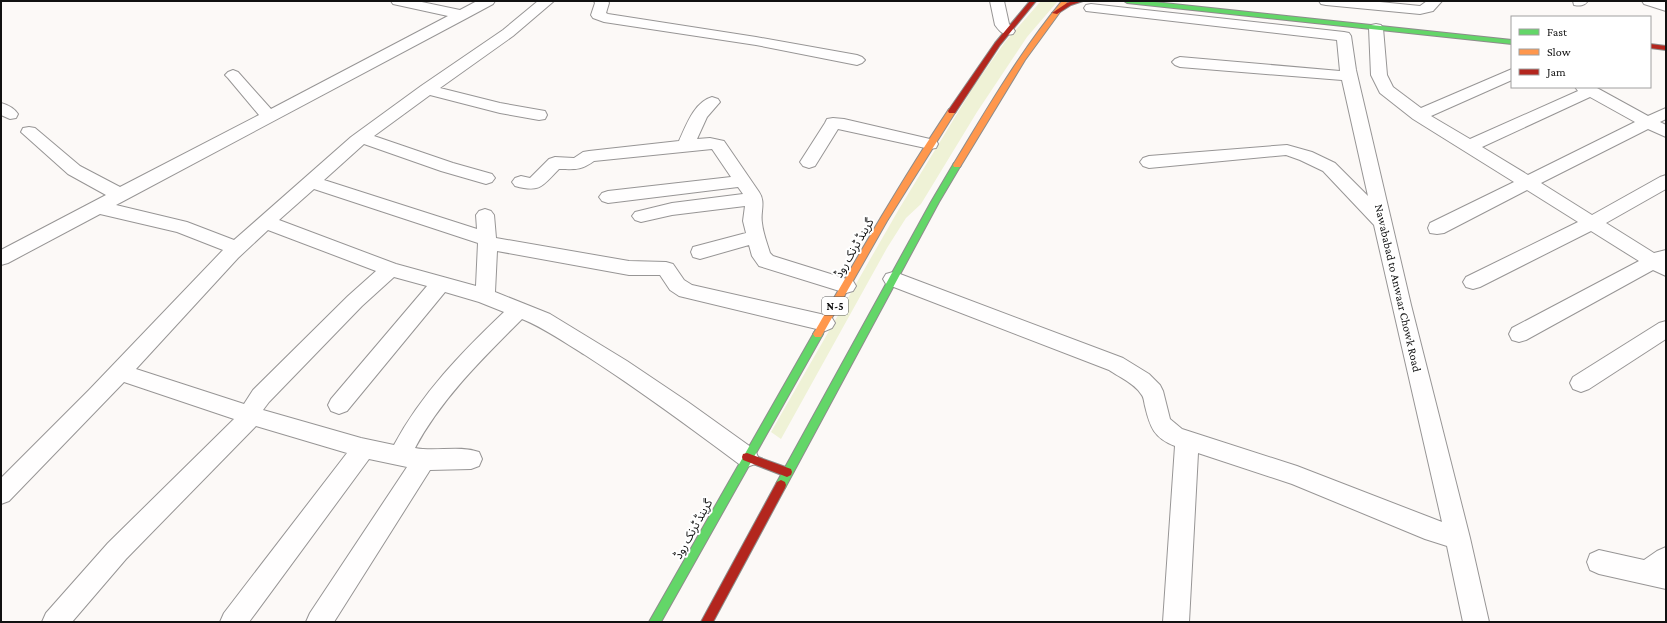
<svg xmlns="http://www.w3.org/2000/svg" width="1667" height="623" font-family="'Crimson Pro','Noto Sans Arabic',serif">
	<rect width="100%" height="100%" fill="#fcf9f7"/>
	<polygon fill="#eff2d6" points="1041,1 1058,1 1027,37 977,112 921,204 906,218 887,248 781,439 771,432 899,209 974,86 1005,42"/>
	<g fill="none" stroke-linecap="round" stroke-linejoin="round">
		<g stroke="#979595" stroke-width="2">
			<g id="street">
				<path d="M391 1H417L460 10 477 1H495L493 4 467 18 116 205 187 222 234 240 351 137 421 86 503 30 538 1H554L513 36 440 88 500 103 545 111 547 115 545 119 539 120 500 113 430 95 374 136 453 163 492 174 495 178 492 182 486 184 441 171 364 144 324 180 477 229 476 215 479 211 485 209 491 211 494 215 496 238 629 261 666 262 673 264 684 280 692 285 825 315 832 318 835 323 832 328 825 331 679 296 670 290 660 275H629L497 251 495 292 550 314 627 361 688 402 755 450 758 457 755 464 747 467 739 464C688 426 638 389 585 355 564 342 544 328 522 319 483 358 441 399 415 448 436 452 459 445 479 452L482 459 479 466 471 469 430 470 334 622H306L310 613 407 467 369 459 249 622H220L224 613 347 453 256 426 126 559 72 622H42L46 613 108 543 234 419 124 382 9 501 1 504V478L89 390 223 250 177 232 100 214 8 263 1 265V250L106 195 68 174 21 132 23 128 29 127 35 128 80 166 120 187 259 115 228 78 225 75 228 72 233 70 238 72 271 109 448 16 393 4ZM314 189 478 243 476 286 396 264 279 220ZM268 230 376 271 348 296 253 390 244 404 136 369 238 258ZM394 277 427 286 331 399 328 405 331 411 339 414 347 411 445 292 479 302 504 312C462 352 422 393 394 445L361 438 263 410 269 402 362 306Z"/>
				<polygon points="594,1 608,1 609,3 606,13 608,14 756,37 857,55 862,57 865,60 862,63 857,65 756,45 604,22 593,18 591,15 595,3"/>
				<path d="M990 1H1004L1009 24 1015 31 1013 34C1004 36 1000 32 995 25Z"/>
				<polygon points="1319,1 1370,1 1420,6 1427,1 1442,1 1433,11 1420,14 1326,5 1321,4"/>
				<path d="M1573 1H1588C1584 6 1580 6 1574 5Z"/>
				<polygon points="1642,1 1666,2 1666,11 1644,4"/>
				<path d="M1091 4 1344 32 1349 33 1351 36 1356 70 1411 305 1470 538 1489 622H1463L1447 546 1425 539 1292 484 1198 453 1189 622H1163L1175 446C1154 438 1150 427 1145 406 1144 402 1144 397 1141 394 1134 383 1119 377 1109 370L886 284 883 279 886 274 893 272 900 274 1123 358 1149 374 1160 385 1163 391 1170 419 1182 429 1297 466 1442 522 1374 225 1323 171 1300 160 1286 155 1149 168 1143 166 1140 162 1143 158 1149 156 1287 145 1312 152 1335 163 1368 196 1342 80 1180 67 1175 65 1172 62 1175 59 1180 57 1340 71 1337 40 1086 11 1084 8 1086 5Z"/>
				<path d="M1376 24 1381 25 1383 28 1387 75 1393 87 1421 108 1512 69V80L1431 116 1470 139 1578 91 1575 87 1597 88 1648 116 1666 108V119L1660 122 1666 125V137L1648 129 1541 183 1592 215 1660 177 1666 175V189L1606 223 1654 253 1666 250V276L1653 270 1526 340 1519 342 1512 340 1509 334 1512 328 1639 261 1591 231 1480 287 1473 289 1466 287 1463 282 1466 277 1578 222 1527 190 1444 233 1437 234 1430 233 1428 228 1430 223 1514 182 1413 119 1380 93 1371 75 1369 28 1371 25ZM1590 97 1635 122 1528 175 1482 147Z"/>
				<path d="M712 97 718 99 720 102 707 117 697 139 710 138 724 141 759 192C766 202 760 212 762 223 763 233 767 243 770 253L773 256 853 281 856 286 853 291 846 293 759 266 752 256 749 245 700 259 693 257 691 252 693 247 746 233 743 221 745 206 672 215 641 222 635 220 632 216 635 212 672 203 743 194 738 187 608 203 602 201 599 197 602 193 608 191 731 177 712 149 594 161C580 171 575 169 559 169 542 186 541 193 515 186L512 182 515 178 521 176 530 178 549 159 555 157 574 158 583 152 589 151 679 141C686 126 694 102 712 97Z"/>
				<path d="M1 103C8 105 14 108 18 114L16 118 10 119 1 115Z"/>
				<polygon points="833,118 844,119 930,139 936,140 938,144 936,148 930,149 838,129 815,166 809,168 803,166 800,162 825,123 827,119"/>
				<polygon points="1666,321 1666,339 1589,389 1581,392 1573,389 1570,383 1573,377 1659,323"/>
				<polygon points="1666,547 1666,589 1599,574 1590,570 1587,562 1590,554 1599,550 1644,560 1657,551"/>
			</g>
		</g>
		<g stroke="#8d8c8b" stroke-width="2">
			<g id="fast">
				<polygon points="1124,1 1145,1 1512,40 1512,44 1127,3"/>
				<polygon points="957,162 961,165 939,202 785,488 781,490 777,488 776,485 777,482 931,202 954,163"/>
				<polygon points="818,330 821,331 823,334 661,622 649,622 815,331"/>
			</g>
		</g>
		<g stroke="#8d8c8b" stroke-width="2">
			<g id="slow">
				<path d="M1062 1H1068L1025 60 960 167H954L953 165C987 109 1020 52 1062 1Z"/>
				<path d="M949 109H952L956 111 887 221 821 337H815L813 334 815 331C858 256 901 181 949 109Z"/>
			</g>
		</g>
		<g stroke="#8d8c8b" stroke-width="2">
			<g id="jam">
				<polygon points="1030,1 1036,1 1000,45 955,113 949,113 948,111 995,43"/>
				<polygon points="1073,1 1083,1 1071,5 1057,14 1052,13 1067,3"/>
				<polygon points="1650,44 1666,46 1666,50 1650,48"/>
				<polygon points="747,453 791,469 792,472 791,475 787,477 743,460 742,457 743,454"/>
				<polygon points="781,480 785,482 786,485 785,488 713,622 701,622 777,482"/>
			</g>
		</g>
		<use href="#street" fill="#fffefe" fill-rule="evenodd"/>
		<use href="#fast" fill="#63d668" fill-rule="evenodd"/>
		<use href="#slow" fill="#ff974d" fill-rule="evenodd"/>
		<use href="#jam" fill="#b3261e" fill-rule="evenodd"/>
	</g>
	<g text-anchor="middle" stroke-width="4" stroke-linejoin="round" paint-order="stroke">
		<rect fill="#fff" stroke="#585858" stroke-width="1" x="822" y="297" width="26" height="18" rx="3"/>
		<g font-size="11" font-weight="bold" fill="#111">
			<text x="835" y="310">N-5</text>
		</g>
		<g font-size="12" fill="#111" stroke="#fff">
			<text transform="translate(854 248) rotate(-60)" y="4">گرینڈ ٹرنک روڈ</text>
			<text transform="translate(1398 288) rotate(77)" y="4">Nawababad to Anwaar Chowk Road</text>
			<text transform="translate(693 529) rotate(-61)" y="4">گرینڈ ٹرنک روڈ</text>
		</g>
	</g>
	<rect width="1667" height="623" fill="none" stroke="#111111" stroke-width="4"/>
	<rect x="1511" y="16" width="140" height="72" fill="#ffffff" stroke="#a0a0a0"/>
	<rect x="1519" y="29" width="20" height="6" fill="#63d668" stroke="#a0a0a0"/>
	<text x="1547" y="36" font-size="12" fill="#111111">Fast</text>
	<rect x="1519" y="49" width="20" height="6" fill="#ff974d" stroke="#a0a0a0"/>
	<text x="1547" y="56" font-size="12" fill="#111111">Slow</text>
	<rect x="1519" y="69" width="20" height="6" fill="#b3261e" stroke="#a0a0a0"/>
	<text x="1547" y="76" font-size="12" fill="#111111">Jam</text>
</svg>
